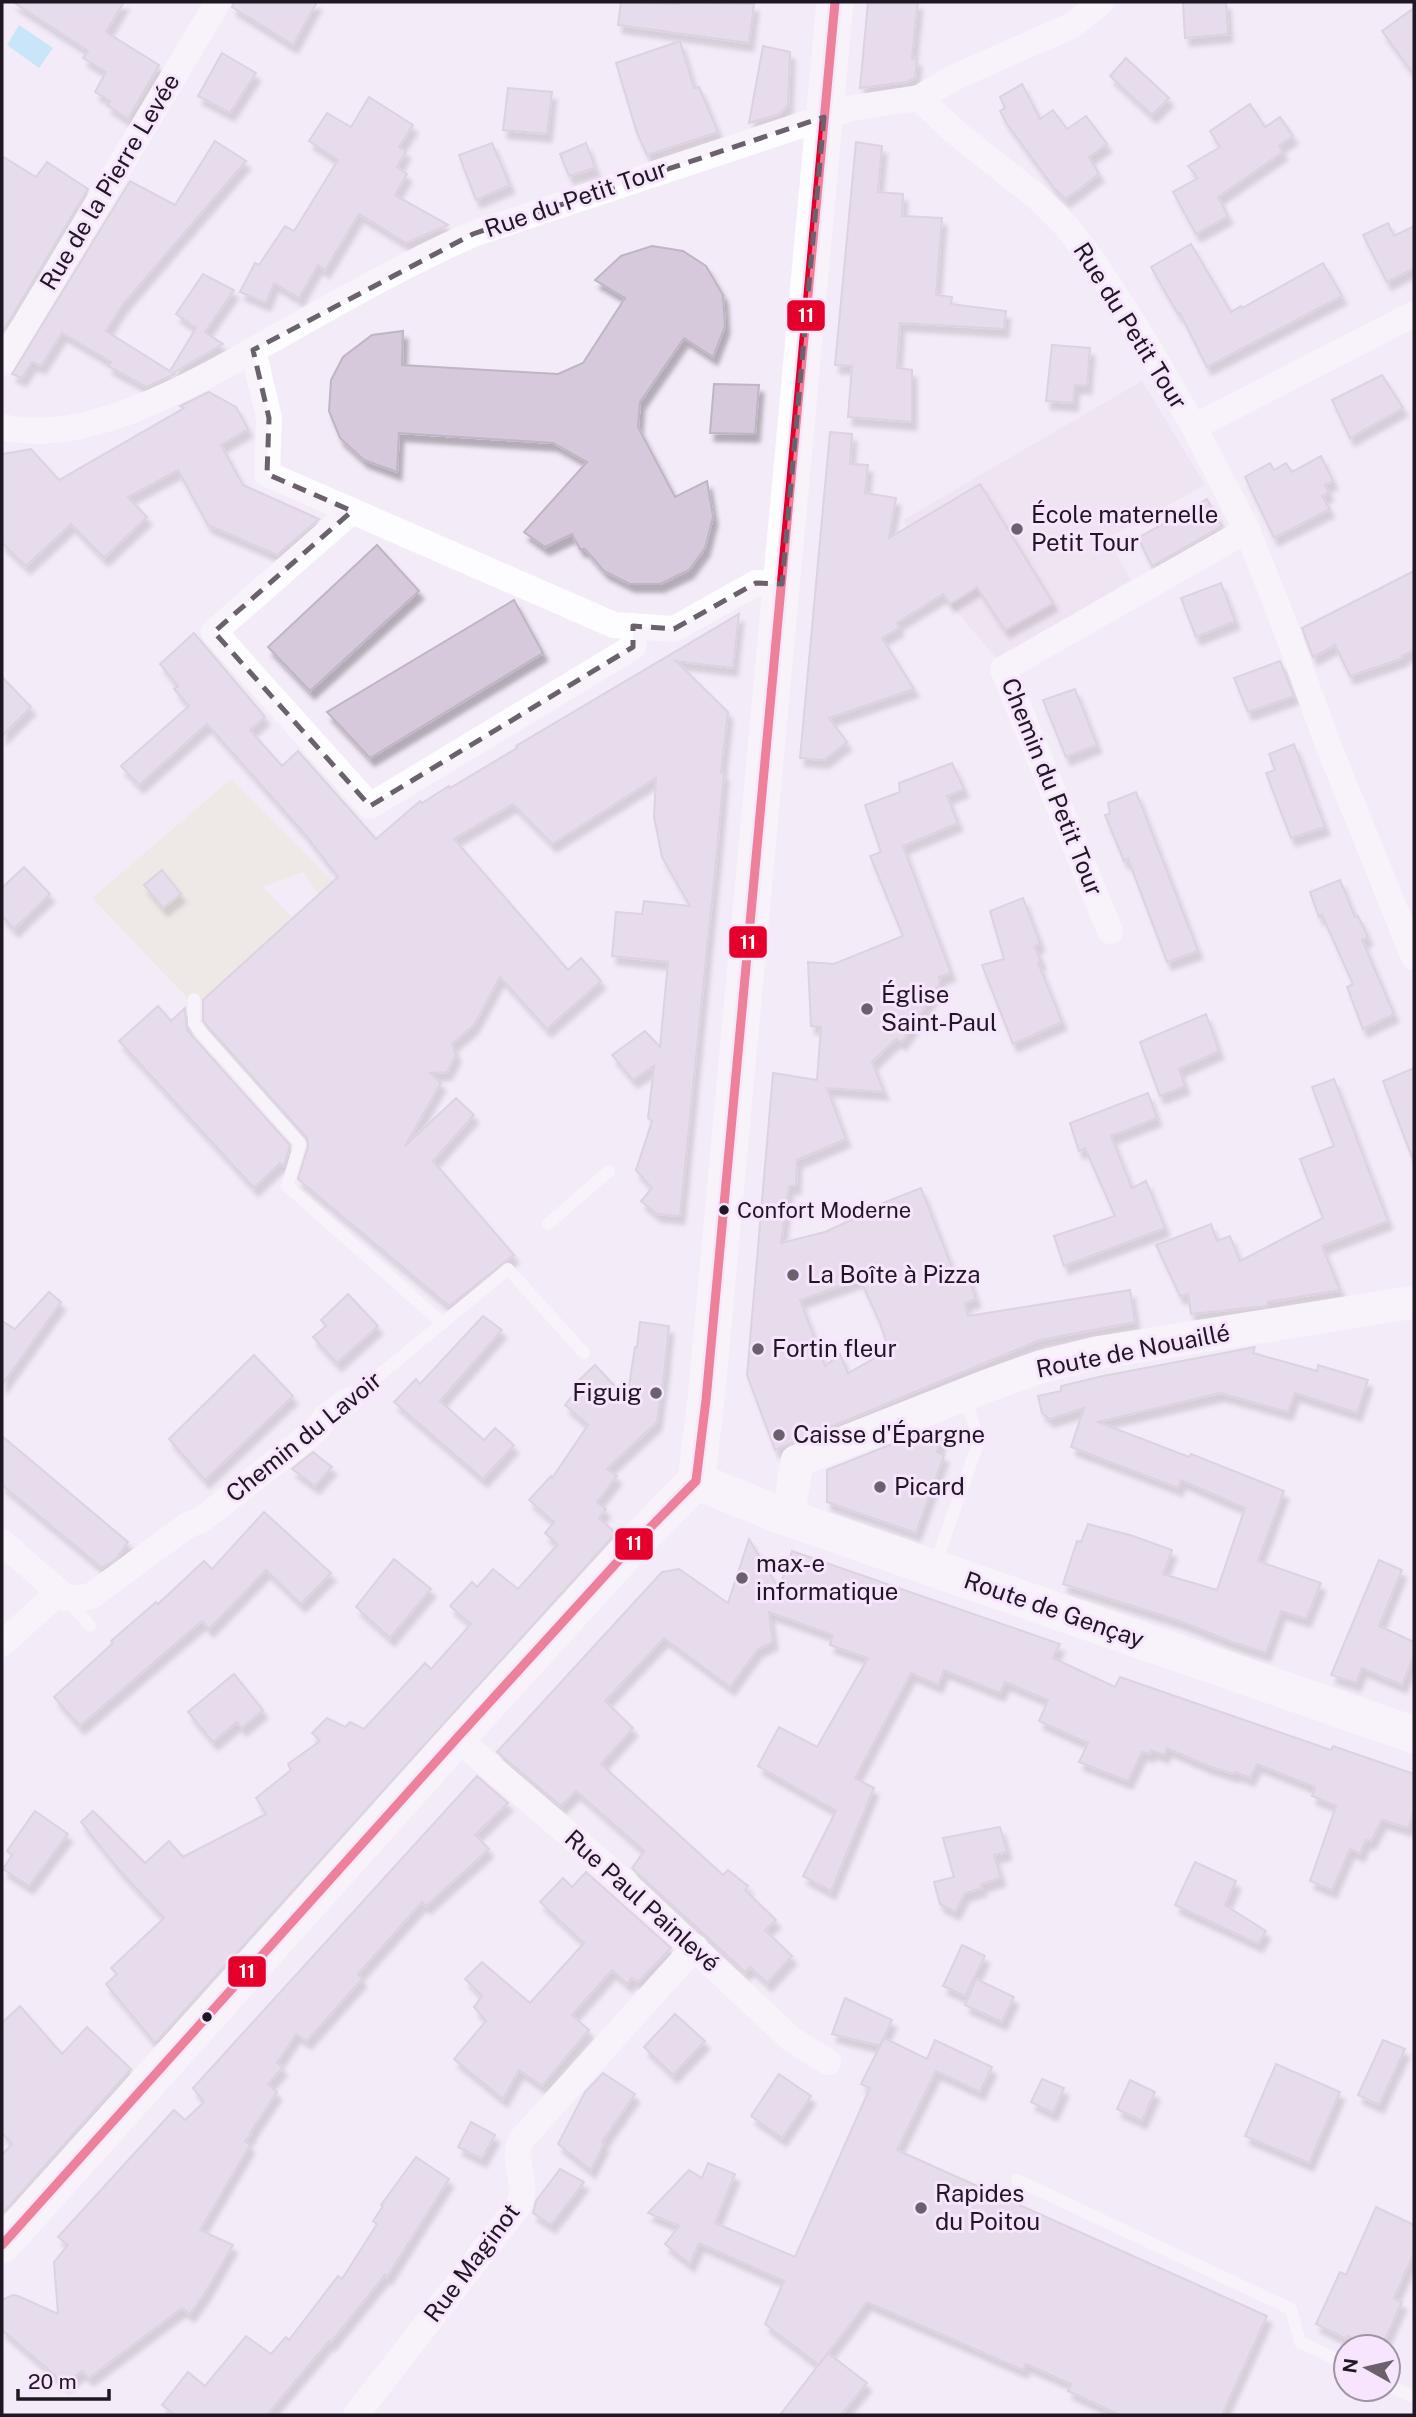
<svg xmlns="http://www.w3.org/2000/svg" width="1416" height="2417" font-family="'Public Sans',sans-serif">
	<defs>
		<filter id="shadow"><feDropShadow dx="4.5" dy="8" stdDeviation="2" flood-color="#0004"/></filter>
	</defs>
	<rect width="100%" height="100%" fill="#f4ebf8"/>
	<polygon fill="#e9dbe9" points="1142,381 1205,485 1108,538 1131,580 997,659 950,604 903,520"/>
	<polygon fill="#e7e6d0" points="231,779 333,881 318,894 303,872 263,887 292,917 201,1001 197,997 191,1002 92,898"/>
	<polygon fill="#95ddfb" points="19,25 53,48 39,68 7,45"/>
	<g fill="#d7c9dc" stroke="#beb6c2" stroke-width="2" fill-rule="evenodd" filter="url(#shadow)">
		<polygon points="13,2 124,2 106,32 159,65 128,119 107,105 110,101 95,92 106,72 83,58 88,51"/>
		<polygon points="234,2 317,2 293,45 232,7"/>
		<polygon points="621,2 679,4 679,2 754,4 749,43 618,25"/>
		<polygon points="868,2 918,2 912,58 917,59 915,78 906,82 860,88"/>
		<polygon points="1183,2 1226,2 1228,34 1185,38"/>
		<polygon points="1414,8 1414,75 1382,31"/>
		<polygon points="680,41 694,88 699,87 718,132 647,155 637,133 616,63"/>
		<polygon points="763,46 790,52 788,105 779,114 749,123"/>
		<polygon points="222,53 256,73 230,113 198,96"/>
		<polygon points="1126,58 1169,98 1152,115 1110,76"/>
		<polygon points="1022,84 1040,119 1053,110 1067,129 1086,116 1107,144 1089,157 1099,174 1066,199 1054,188 1007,124 1000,111 1005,108 1000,97"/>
		<polygon points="508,88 552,92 547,134 503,130"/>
		<polygon points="369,97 413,125 399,147 406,151 397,167 407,174 395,195 448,225 406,243 359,214 325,270 318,265 299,298 274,283 266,303 240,292 255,263 259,265 285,226 294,231 338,160 309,141 327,113 351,127"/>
		<polygon points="1250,104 1265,127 1280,117 1293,136 1279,146 1283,152 1218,197 1228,216 1196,234 1173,192 1198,178 1188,166 1220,147 1210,131"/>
		<polygon points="215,141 246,161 123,304 106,331 170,371 196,328 176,314 203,274 234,290 205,332 223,344 173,373 175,374 146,387 108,366 111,362 62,333 41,366 32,362 22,378 12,374 130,181 175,205"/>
		<polygon points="856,142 882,146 878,192 903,194 902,216 942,218 936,295 952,297 951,304 1006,311 1004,329 900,323 897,368 912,370 912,422 848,417 852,366 835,365"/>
		<polygon points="492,143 510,185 476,200 459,155"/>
		<polygon points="586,143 595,168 569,176 560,154"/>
		<polygon points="2,156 36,177 47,162 88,189 2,333"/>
		<polygon points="1388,223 1394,236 1414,226 1414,268 1387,282 1363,235"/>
		<polygon points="1191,244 1231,312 1241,306 1242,308 1323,263 1342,296 1207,367 1180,313 1178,314 1151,267"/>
		<polygon points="652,246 683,251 706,266 723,295 725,326 713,357 684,338 640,402 638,427 675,497 707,481 713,517 705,548 689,570 660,584 630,584 604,571 585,549 580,549 572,534 545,547 524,532 587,462 553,443 399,433 397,472 364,460 340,438 329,411 331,380 343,357 372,335 403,331 402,365 558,374 583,363 625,298 595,280 621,256"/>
		<polygon points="1052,345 1090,348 1087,386 1075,385 1073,403 1046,401"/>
		<polygon points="1382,375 1403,408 1350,438 1332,400"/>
		<polygon points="714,384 759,385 755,434 710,433"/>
		<polygon points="209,392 236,407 248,429 221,445 243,485 319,519 277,555 208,525 178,470 128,497 147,517 104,558 71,524 26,566 2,543 2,454 31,449 59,480 184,408 180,406"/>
		<polygon points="830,432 852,434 850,464 868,465 865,493 896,498 889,538 980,484 1053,603 1005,630 977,587 950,604 943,594 897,623 899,628 882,638 914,689 829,718 847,742 824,760 800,758"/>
		<polygon points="1321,456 1333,481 1325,485 1329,493 1322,496 1330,509 1274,538 1245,477 1270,463 1274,470 1286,463 1292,472"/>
		<polygon points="1207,499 1222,526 1152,566 1138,538"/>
		<polygon points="377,545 419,591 310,691 268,647"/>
		<polygon points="1414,571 1414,650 1402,656 1403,658 1350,676 1335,645 1313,657 1302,628"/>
		<polygon points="1221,583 1235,621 1196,637 1181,598"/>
		<polygon points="514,600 543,653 370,758 327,712"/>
		<polygon points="739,614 733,668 676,661 728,712 721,773 724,773 717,851 680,1216 657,1214 641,1201 652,1188 636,1170 652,1121 648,1118 654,1066 633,1080 612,1055 645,1031 660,1047 668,962 612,956 616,912 642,914 644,901 690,906 662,857 654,817 656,778 552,844 513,804 454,839 568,970 581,958 601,981 547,1029 500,977 474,1025 452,1044 456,1055 447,1072 430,1073 441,1083 405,1146 456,1098 474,1115 433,1161 514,1255 449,1306 298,1179 308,1146 307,1138 203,1021 203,1000 338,877 303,832 207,724 139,785 121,766 189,706 174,689 178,686 160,664 194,633 265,717 250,730 282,766 298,751 376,839 420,801 422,803 449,786 450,788 517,748 516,746"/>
		<polygon points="1280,661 1294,696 1248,712 1234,678"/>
		<polygon points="2,677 31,707 2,736"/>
		<polygon points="1075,689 1097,745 1066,757 1043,700"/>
		<polygon points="1294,744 1325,827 1291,838 1266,773 1275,770 1269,754"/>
		<path d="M952 763 964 789 947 796 958 823 903 846 951 973 939 977 940 984 902 1042 896 1039 872 1062 884 1092 827 1088 846 1139 797 1160 796 1186H789L781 1243 825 1232 884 1205 883 1203 921 1188 954 1273 966 1269 976 1299 965 1303 968 1316 1130 1290 1135 1322 1040 1340 775 1450 747 1375 773 1073 817 1080 821 1027 811 1026 808 962 834 964 903 936 870 856 881 852 865 805 900 792 899 783ZM860 1279 880 1323 889 1350 848 1373 840 1354 825 1366 800 1300Z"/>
		<polygon points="1136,792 1198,951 1167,962 1128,859 1124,861 1105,815 1110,814 1108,803"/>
		<polygon points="24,867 50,894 14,929 2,916 2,888"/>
		<polygon points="162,870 181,894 163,908 144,885"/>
		<polygon points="1340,880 1355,917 1358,916 1368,937 1362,940 1394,1014 1363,1029 1347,987 1353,984 1322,915 1319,917 1310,892"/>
		<polygon points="1023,898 1040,943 1035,947 1041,961 1038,963 1062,1022 1013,1044 982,965 1004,959 990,911"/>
		<polygon points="158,1006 171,1021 185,1008 187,1030 290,1145 284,1166 280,1163 254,1188 119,1041"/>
		<polygon points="1206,1014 1219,1051 1179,1069 1185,1086 1160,1096 1140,1042"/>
		<polygon points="1414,1068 1414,1156 1412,1157 1383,1081"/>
		<polygon points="1334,1079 1388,1221 1322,1246 1340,1290 1268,1302 1267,1306 1191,1314 1188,1294 1180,1296 1156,1245 1211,1224 1217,1241 1230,1236 1240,1261 1323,1218 1300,1159 1334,1146 1312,1087"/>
		<polygon points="1148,1093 1157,1118 1111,1136 1132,1188 1146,1181 1165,1228 1064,1266 1054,1236 1115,1216 1085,1148 1079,1151 1070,1123"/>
		<polygon points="49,1292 61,1302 2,1385 2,1321 15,1329"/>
		<polygon points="348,1294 378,1326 337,1363 313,1337 326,1326 321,1320"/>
		<polygon points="483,1316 502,1330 440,1401 484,1440 495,1428 514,1445 483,1479 394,1402 416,1379 420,1384"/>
		<polygon points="640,1322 669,1326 664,1373 657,1422 607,1469 617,1476 597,1502 606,1509 599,1518 616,1533 155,2043 106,1984 117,1974 111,1968 164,1918 121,1872 81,1822 93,1811 145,1863 169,1841 183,1857 266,1814 256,1798 291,1770 288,1764 320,1741 312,1733 327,1718 345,1727 350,1722 364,1729 425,1663 431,1669 471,1624 450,1606 472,1582 477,1587 493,1569 518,1589 558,1544 545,1533 554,1522 529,1500 551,1476 552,1478 588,1425 565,1405 580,1386 577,1382 595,1365 627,1399 635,1347 637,1347"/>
		<polygon points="1255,1347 1253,1353 1317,1371 1318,1365 1368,1380 1357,1413 1295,1393 1288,1412 1220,1393 1098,1422 1189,1457 1191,1454 1284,1491 1258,1561 1321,1583 1306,1619 1281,1611 1266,1653 1232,1642 1180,1621 1063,1584 1077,1541 1081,1542 1088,1524 1133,1536 1172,1550 1163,1574 1217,1590 1245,1508 1181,1480 1178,1488 1071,1447 1084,1408 1050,1419 1042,1413 1038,1396 1061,1391 1061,1386 1103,1376"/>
		<polygon points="254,1355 293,1396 205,1480 169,1439"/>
		<polygon points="922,1432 942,1437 937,1452 944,1455 916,1533 827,1502 827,1470"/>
		<polygon points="2,1436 128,1542 117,1558 102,1568 2,1485"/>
		<polygon points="313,1452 332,1467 315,1486 292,1469"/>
		<polygon points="264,1512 331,1573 301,1604 266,1570 209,1629 202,1621 80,1726 54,1697 113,1643 111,1641 156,1602 158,1604 204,1561 212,1569"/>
		<polygon points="749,1539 779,1589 792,1551 1060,1644 1053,1658 1115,1687 1120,1677 1331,1750 1333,1746 1414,1774 1414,1809 1408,1828 1382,1820 1371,1841 1366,1840 1360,1854 1350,1849 1332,1890 1310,1881 1336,1806 1312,1796 1315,1787 1257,1764 1250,1778 1235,1772 1234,1774 1208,1766 1167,1748 1164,1755 1151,1750 1150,1754 1142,1752 1128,1781 1079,1762 1088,1743 1039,1721 1048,1700 1005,1682 1000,1693 944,1670 938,1685 911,1673 855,1778 874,1788 831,1891 803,1876 836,1811 758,1766 779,1727 817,1747 868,1658 830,1645 833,1635 769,1612 773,1642 758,1649 730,1687 664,1638 605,1701 633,1728 601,1764 723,1875 728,1870 748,1886 745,1890 776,1920 765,1930 792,1956 767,1983 750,1967 745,1972 632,1868 644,1851 576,1791 561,1806 497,1752 662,1572 679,1569 728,1603"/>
		<polygon points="394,1559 431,1589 390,1638 356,1607"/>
		<polygon points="1379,1560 1402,1570 1379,1626 1414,1642 1414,1655 1402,1685 1362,1668 1356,1683 1331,1675"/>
		<polygon points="234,1674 263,1710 242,1728 237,1722 213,1742 188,1712"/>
		<polygon points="477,1776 508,1803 475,1835 489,1849 426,1906 422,1902 358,1974 362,1979 307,2041 296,2034 277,2063 283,2067 268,2084 277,2092 250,2133 251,2134 245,2141 250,2145 200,2230 233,2245 205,2293 190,2314 182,2308 89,2378 82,2371 65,2384 2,2330 2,2300 13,2295 18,2296 58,2314 54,2262 68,2245 58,2237 174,2110 185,2120 204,2102 193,2088"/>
		<polygon points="35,1811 68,1834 29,1886 3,1869 12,1855 7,1851"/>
		<polygon points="1000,1827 1007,1852 994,1855 1001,1878 981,1884 982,1888 965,1893 955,1912 940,1904 934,1882 954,1877 943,1838"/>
		<polygon points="1195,1862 1236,1881 1225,1905 1266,1931 1258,1944 1175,1905"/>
		<polygon points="586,1872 671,1948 638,1982 632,1978 627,1984 612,1970 572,2015 589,2030 542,2086 519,2070 503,2099 454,2059 486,2021 474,2007 482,1996 465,1979 482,1962 530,2003 584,1943 540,1902 563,1878 572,1887"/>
		<polygon points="962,1945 985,1956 965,1996 943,1986"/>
		<polygon points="976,1979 1014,1997 1002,2022 965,2005"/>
		<polygon points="845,1998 892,2020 880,2046 832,2034"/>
		<polygon points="20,2006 62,2054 87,2027 131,2069 2,2214 2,2155 12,2144 2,2133 2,2023"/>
		<polygon points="675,2014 705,2041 673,2075 644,2047"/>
		<polygon points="884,2038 927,2059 935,2040 992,2067 980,2092 936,2071 897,2150 1267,2316 1222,2415 1120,2415 1068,2391 1071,2384 1026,2364 1023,2370 867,2302 819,2365 765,2324 784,2281 699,2243 690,2264 665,2244 679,2226 648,2213 689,2170 702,2178 708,2163 735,2174 715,2223 795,2257 870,2088 861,2084"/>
		<polygon points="1383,2040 1405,2049 1379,2105 1358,2095"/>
		<polygon points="1276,2064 1340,2092 1309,2163 1245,2136"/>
		<polygon points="603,2073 635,2094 602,2142 604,2144 591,2170 558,2144 585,2092"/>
		<polygon points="779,2074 811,2096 782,2138 751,2116"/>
		<polygon points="1042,2079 1064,2088 1053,2113 1031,2102"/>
		<polygon points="1130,2080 1155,2092 1142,2121 1117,2109"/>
		<polygon points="471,2122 495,2135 482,2159 458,2147"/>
		<polygon points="416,2157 449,2179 387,2277 385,2275 331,2342 329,2341 267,2415 175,2415 162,2405 188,2372 205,2386 246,2336 271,2354 286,2337 289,2340 338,2276 342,2279 377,2224 373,2221 383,2206 381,2205"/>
		<polygon points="560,2169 584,2182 551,2225 533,2213 536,2201"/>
		<polygon points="1376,2207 1414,2225 1414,2253 1394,2298 1402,2302 1384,2342 1370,2346 1348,2336 1346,2339 1316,2324 1340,2272 1346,2275"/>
		<polygon points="828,2353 867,2383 841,2415 780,2415"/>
	</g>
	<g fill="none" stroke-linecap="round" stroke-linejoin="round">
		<g stroke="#fdfcfe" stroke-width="12">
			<polyline points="194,999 194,1024 300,1143 287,1186 442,1323"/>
			<polyline points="548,1224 609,1171"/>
			<polyline points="349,1400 508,1269 584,1353"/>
			<polyline points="935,1565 979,1441 965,1397"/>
			<polyline points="68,1600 90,1626"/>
			<polyline points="1017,2180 1291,2309 1300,2342 1346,2364"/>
			<polyline points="1388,2385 1414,2397"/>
		</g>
		<g stroke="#fdfcfe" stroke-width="26">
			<polyline points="919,98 955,132 1037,197 1066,226 1093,261 1142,337 1194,427 1247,530 1283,621 1329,747 1414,957"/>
			<polyline points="253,350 269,418 267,474 614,625 674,629 756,583 782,584"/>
			<polyline points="2,363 218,2"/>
			<path d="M2 427C96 449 218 369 298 325 355 293 412 261 473 234L853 108 919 98 955 77 1073 25 1101 2"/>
			<polyline points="1194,427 1414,314"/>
			<polyline points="352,511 214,632 370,806 633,647 633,626"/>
			<polyline points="1110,931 1003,669 1247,530"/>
			<polyline points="2,1542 66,1598 80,1598 91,1596 188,1525 201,1520 314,1432 326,1417 349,1400"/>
			<polyline points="2,1644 59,1592"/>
			<polyline points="457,1738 623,1881 791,2039 828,2062"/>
			<path d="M356 2415 519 2205C529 2177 511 2167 521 2140L695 1947"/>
		</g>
		<polyline stroke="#fdfcfe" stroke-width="33" points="788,1518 797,1461 984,1387 1040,1367 1096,1353 1414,1302"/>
		<g stroke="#fdfcfe" stroke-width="37">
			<polyline points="696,1481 780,1515 1414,1735"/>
			<polyline points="2,2245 457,1738 630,1548 696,1481 706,1400 835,2"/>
		</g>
		<g stroke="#f7e5fe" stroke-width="14">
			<polyline id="bus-1" points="2,2245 457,1738 630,1548 696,1481 706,1400 835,2"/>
		</g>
		<use href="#bus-1" stroke="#e4002b" stroke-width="9"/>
	</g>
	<path d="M0 0H1416V2417H0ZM824 117 782 584 756 583 674 629 633 626V647L370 806 214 632 352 511 267 474 269 418 253 350 473 234Z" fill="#f4ebf8" fill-opacity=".55" fill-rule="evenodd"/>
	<path fill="none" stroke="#6a616d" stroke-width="5" stroke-dasharray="14 9" stroke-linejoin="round" d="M824 117 782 584 756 583 674 629 633 626V647L370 806 214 632 352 511 267 474 269 418 253 350 473 234Z"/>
	<g fill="#6a616d" stroke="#f7e5fe" stroke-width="2.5">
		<circle cx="1017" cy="529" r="7"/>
		<circle cx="867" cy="1009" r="7"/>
		<circle cx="793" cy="1275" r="7"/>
		<circle cx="758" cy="1349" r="7"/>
		<circle cx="656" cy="1393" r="7"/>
		<circle cx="779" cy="1435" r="7"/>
		<circle cx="880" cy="1487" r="7"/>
		<circle cx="742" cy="1578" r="7"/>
		<circle cx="921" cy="2208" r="7"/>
	</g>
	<g fill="#1f1722" stroke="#f7e5fe" stroke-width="2.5">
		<circle cx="724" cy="1210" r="6"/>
		<circle cx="207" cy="2017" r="6"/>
	</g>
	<g text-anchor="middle" stroke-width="6" stroke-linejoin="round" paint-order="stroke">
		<g font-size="22" fill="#1f1722" stroke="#f7e5fe" text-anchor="start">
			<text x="737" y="1218">Confort Moderne</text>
		</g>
		<g font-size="24" fill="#1f1722" stroke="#f7e5fe">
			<text transform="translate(110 182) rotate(-59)" y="8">Rue de la Pierre Levée</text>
			<text transform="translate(576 199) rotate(-19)" y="8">Rue du Petit Tour</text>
			<text transform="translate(1130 326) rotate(58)" y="8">Rue du Petit Tour</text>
			<text transform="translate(1052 787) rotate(68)" y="8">Chemin du Petit Tour</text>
			<text transform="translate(1133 1351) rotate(-11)" y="8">Route de Nouaillé</text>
			<text transform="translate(304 1437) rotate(-39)" y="8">Chemin du Lavoir</text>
			<text transform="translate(1054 1610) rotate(19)" y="8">Route de Gençay</text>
			<text transform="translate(642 1901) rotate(42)" y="8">Rue Paul Painlevé</text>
			<text transform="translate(472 2263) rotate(-53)" y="8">Rue Maginot</text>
		</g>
		<g font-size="24" fill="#1f1722" stroke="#f7e5fe" text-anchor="start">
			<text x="1031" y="523">École maternelle<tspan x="1031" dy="28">Petit Tour</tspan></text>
			<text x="881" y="1003">Église<tspan x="881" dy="28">Saint-Paul</tspan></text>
			<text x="807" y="1283">La Boîte à Pizza</text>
			<text x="772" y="1357">Fortin fleur</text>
			<text x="642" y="1401" text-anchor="end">Figuig</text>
			<text x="793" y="1443">Caisse d'Épargne</text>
			<text x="894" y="1495">Picard</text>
			<text x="756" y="1572">max-e<tspan x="756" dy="28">informatique</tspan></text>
			<text x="935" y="2202">Rapides<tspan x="935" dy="28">du Poitou</tspan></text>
		</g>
	</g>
	<g stroke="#f7e5fe" stroke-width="2.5">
		<rect x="786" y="299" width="40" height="33" rx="7" fill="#e4002b"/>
		<rect x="728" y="925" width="40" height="34" rx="7" fill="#e4002b"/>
		<rect x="614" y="1527" width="40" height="34" rx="7" fill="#e4002b"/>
		<rect x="227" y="1955" width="40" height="33" rx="7" fill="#e4002b"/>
	</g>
	<g font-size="19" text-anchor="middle" font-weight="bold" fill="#fff">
		<text x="806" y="322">11</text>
		<text x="748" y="949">11</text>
		<text x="634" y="1550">11</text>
		<text x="247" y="1978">11</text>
	</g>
	<rect width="1416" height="2417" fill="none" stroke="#1f1722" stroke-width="7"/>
	<g transform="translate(1367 2368) rotate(278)"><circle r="33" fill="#f7e5fe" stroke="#a193a6" stroke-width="2"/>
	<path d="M0-5L12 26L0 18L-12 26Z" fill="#6a616d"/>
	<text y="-10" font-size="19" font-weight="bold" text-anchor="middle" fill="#1f1722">N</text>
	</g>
	<path d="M18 2389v10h91v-10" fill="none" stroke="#1f1722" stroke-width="3.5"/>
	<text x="28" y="2389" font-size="21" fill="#1f1722" stroke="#f7e5fe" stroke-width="5" paint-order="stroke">20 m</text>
</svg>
